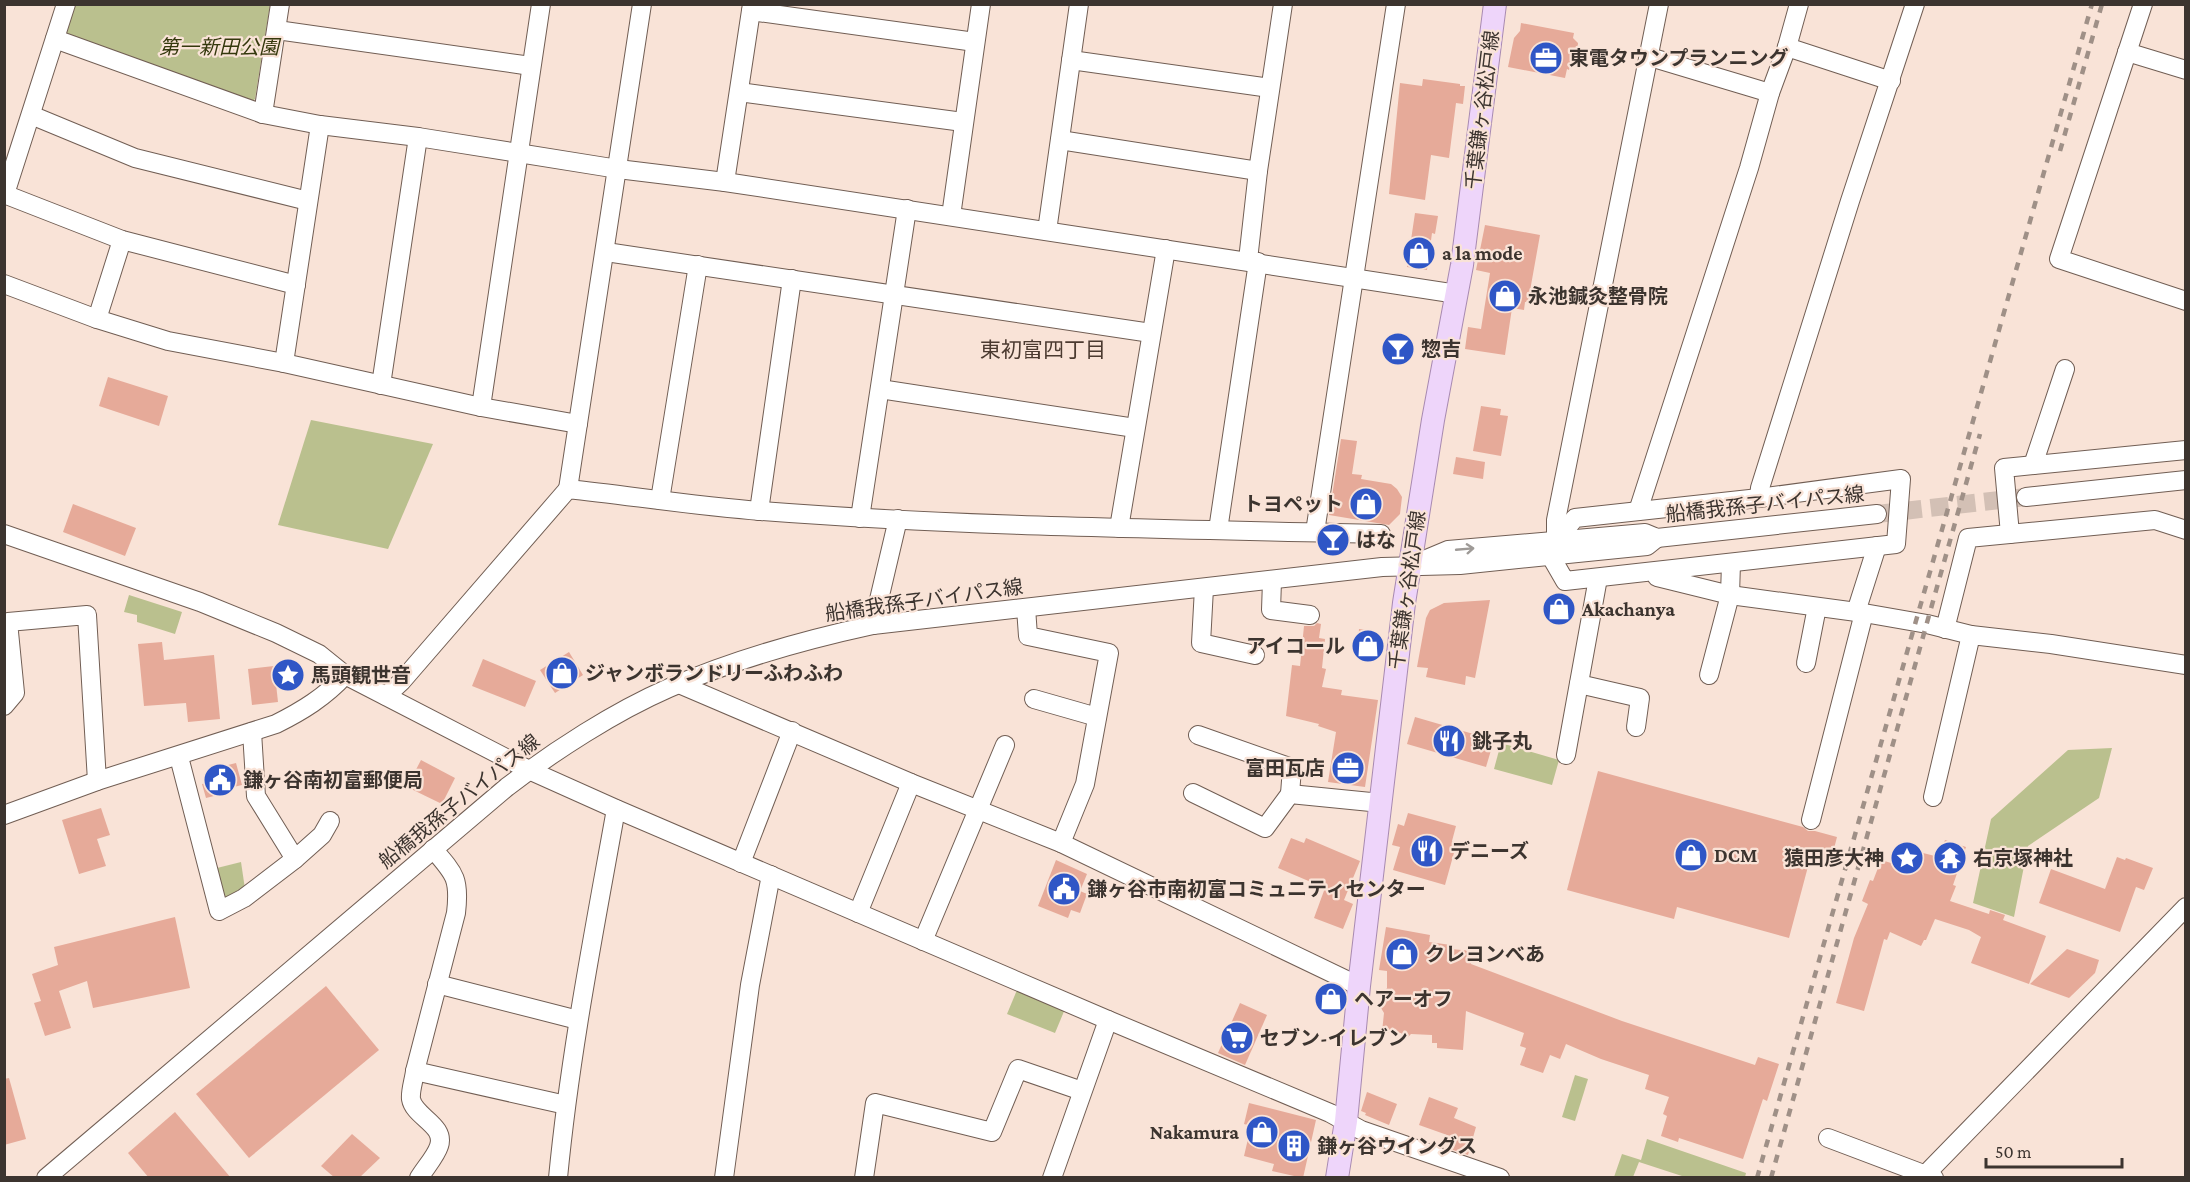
<svg xmlns="http://www.w3.org/2000/svg" width="2190" height="1182" font-family="'Crimson Pro','Noto Sans JP',serif">
	<rect width="100%" height="100%" fill="#f9e3d7"/>
	<g fill="#bac08e">
		<polygon points="74,5 270,5 255,99 250,103 65,34"/>
		<polygon points="311,420 433,444 388,549 278,525"/>
		<polygon points="129,595 182,612 175,634 137,622 137,615 124,612"/>
		<polygon points="1501,743 1559,760 1552,785 1494,769"/>
		<polygon points="2112,748 2099,798 2028,846 2014,917 1973,903 1991,819 2068,750"/>
		<polygon points="241,862 245,889 225,900 217,868"/>
		<polygon points="1017,990 1065,1009 1055,1033 1007,1014"/>
		<polygon points="1575,1075 1588,1079 1575,1121 1562,1117"/>
		<polygon points="1647,1139 1746,1173 1745,1177 1685,1177 1639,1162 1633,1177 1614,1177 1622,1154 1641,1160"/>
	</g>
	<g fill="#e6aa99">
		<polygon points="1521,23 1574,33 1573,38 1578,43 1577,53 1572,58 1569,70 1567,69 1565,78 1508,67 1514,38 1520,31"/>
		<polygon points="1423,79 1460,84 1460,86 1465,86 1463,104 1456,103 1449,158 1431,155 1425,200 1389,194 1400,83 1422,86"/>
		<polygon points="1415,213 1438,216 1435,234 1432,233 1427,270 1407,267"/>
		<polygon points="1485,225 1540,235 1528,302 1525,302 1524,310 1512,308 1505,355 1465,349 1468,327 1481,329 1490,273 1476,270"/>
		<polygon points="108,377 168,396 159,426 99,406"/>
		<polygon points="1481,406 1501,409 1500,415 1508,416 1501,456 1473,451"/>
		<polygon points="1341,439 1357,441 1352,474 1362,475 1361,479 1391,484 1397,489 1402,497 1400,514 1389,525 1329,515"/>
		<polygon points="1456,457 1485,462 1483,479 1453,474"/>
		<polygon points="73,504 136,528 125,556 63,532"/>
		<polygon points="1490,600 1475,678 1466,676 1465,685 1426,677 1428,668 1417,667 1426,618 1430,610 1444,603"/>
		<polygon points="1317,623 1321,624 1319,638 1325,639 1322,668 1326,669 1322,687 1342,690 1341,695 1378,700 1365,787 1328,782 1336,732 1318,726 1319,724 1286,716 1292,665 1300,666 1304,626 1314,626"/>
		<polygon points="1359,629 1374,631 1381,641 1379,659 1357,657"/>
		<polygon points="162,642 164,660 214,655 220,719 188,722 186,703 144,706 138,644"/>
		<polygon points="569,652 583,675 555,693 540,670"/>
		<polygon points="483,659 536,681 525,707 472,686"/>
		<polygon points="274,666 278,702 252,705 248,669"/>
		<polygon points="1415,717 1494,740 1486,767 1407,744"/>
		<polygon points="421,760 455,778 442,804 407,787"/>
		<polygon points="236,763 242,785 221,790 222,794 206,798 202,784 211,782 208,770"/>
		<polygon points="1598,771 1803,827 1808,831 1815,831 1837,837 1830,864 1810,859 1789,938 1677,907 1674,919 1567,890"/>
		<polygon points="101,808 110,835 97,839 106,866 79,874 62,820"/>
		<polygon points="1408,813 1456,826 1452,841 1457,842 1445,885 1393,870 1400,847 1392,845 1398,824 1404,826"/>
		<polygon points="1291,838 1304,843 1306,838 1360,861 1344,900 1353,904 1343,929 1314,918 1325,888 1278,868"/>
		<polygon points="1945,840 1966,847 1953,885 1956,886 1950,901 1989,914 1990,910 2005,915 2003,920 2046,936 2029,984 1971,963 1981,937 1969,930 1935,919 1926,940 1924,940 1921,946 1890,932 1887,940 1884,939 1864,1011 1836,1003 1854,938 1868,904 1862,901 1870,880 1873,881 1881,860 1915,870 1919,852 1935,856 1938,847 1942,848"/>
		<polygon points="2117,857 2125,860 2126,858 2153,868 2144,890 2136,887 2120,932 2039,903 2051,869 2105,889"/>
		<polygon points="1056,860 1087,874 1080,891 1087,894 1080,913 1071,910 1068,918 1038,906"/>
		<polygon points="175,917 190,988 93,1008 87,981 59,991 71,1028 45,1036 34,1003 41,1001 32,974 58,965 54,947"/>
		<polygon points="1386,927 1430,935 1429,942 1451,945 1451,949 1472,951 1471,964 1622,1021 1755,1065 1758,1057 1779,1064 1767,1101 1763,1099 1743,1159 1679,1138 1678,1142 1661,1136 1667,1116 1663,1114 1669,1097 1645,1089 1649,1075 1601,1059 1566,1044 1560,1059 1550,1055 1543,1073 1520,1065 1526,1048 1520,1046 1524,1033 1466,1011 1463,1050 1437,1048 1437,1043 1432,1043 1432,1035 1411,1034 1406,1039 1401,1033 1382,1032 1384,1013 1381,1008 1382,995 1387,988 1387,971 1379,970"/>
		<polygon points="2067,949 2099,960 2095,973 2069,998 2030,984"/>
		<polygon points="326,986 379,1050 249,1158 196,1094"/>
		<polygon points="1240,1003 1267,1015 1245,1065 1218,1053"/>
		<polygon points="9,1078 26,1139 4,1145 4,1079"/>
		<polygon points="1367,1092 1397,1104 1389,1125 1365,1115 1366,1113 1361,1111"/>
		<polygon points="1429,1097 1458,1108 1454,1118 1476,1127 1468,1155 1447,1148 1450,1136 1419,1125"/>
		<polygon points="1249,1103 1316,1120 1303,1178 1272,1171 1274,1164 1244,1156 1251,1126 1244,1124"/>
		<polygon points="175,1112 231,1178 149,1178 128,1153"/>
		<polygon points="352,1134 380,1158 359,1178 335,1178 321,1166"/>
	</g>
	<g fill="none" stroke-linecap="round" stroke-linejoin="round">
		<polyline stroke="#d3c0b5" stroke-width="18" stroke-dasharray="18 9" stroke-linecap="butt" points="1877,514 2026,497"/>
		<g stroke="#715e54" stroke-width="20">
			<g id="minor">
				<polyline points="2143,4 2059,259 2186,301"/>
				<polyline points="751,11 975,42"/>
				<polyline points="277,30 531,66"/>
				<polyline points="55,39 263,114 320,125 418,137 618,169 725,182 1457,294"/>
				<polyline points="1787,47 1891,81"/>
				<polyline points="2127,52 2186,70"/>
				<polyline points="1650,57 1770,93"/>
				<polyline points="1071,60 1270,88"/>
				<polyline points="739,92 963,122"/>
				<polyline points="263,114 280,4"/>
				<polyline points="31,115 135,158 308,201"/>
				<polyline points="1060,140 1258,171"/>
				<polyline points="725,182 752,4"/>
				<polyline points="4,194 122,240 296,285"/>
				<polyline points="5,194 66,4"/>
				<polyline points="951,216 981,4"/>
				<polyline points="1047,231 1079,4"/>
				<polyline points="606,252 1151,333"/>
				<polyline points="1248,260 1258,171 1283,4"/>
				<polyline points="4,284 97,319 168,341 284,363 481,407 578,424"/>
				<polyline points="97,319 122,240"/>
				<polyline points="284,363 320,125"/>
				<polyline points="381,385 418,137"/>
				<polyline points="880,389 1135,428"/>
				<polyline points="481,407 541,4"/>
				<polyline points="2033,465 2065,369"/>
				<polyline points="568,489 642,4"/>
				<polyline points="2026,497 2186,480"/>
				<polyline points="1759,498 1760,488 1850,201 1915,4"/>
				<polyline points="660,500 698,265"/>
				<polyline points="759,511 792,279"/>
				<polyline points="1638,511 1749,168 1770,93 1787,47 1799,4"/>
				<polyline points="860,518 907,209"/>
				<polyline points="1119,528 1166,249"/>
				<polyline points="1218,530 1258,262"/>
				<polyline points="1315,532 1396,4"/>
				<polyline points="4,534 200,602 276,633 319,654 345,675 529,770 616,809 1108,1020 1330,1113 1361,1130 1500,1178"/>
				<polyline points="2010,534 2004,468 2186,450"/>
				<polyline points="1556,541 1556,520 1659,4"/>
				<polyline points="1550,555 1565,581 1896,544 1901,479 1759,498 1575,518 1556,541"/>
				<polyline points="1417,563 1448,550 1645,533 1657,538 1877,514"/>
				<polyline points="1657,577 1730,595 1864,613 1927,624 1971,635"/>
				<polyline points="1272,581 1271,610 1310,615"/>
				<polyline points="1204,588 1201,643 1255,655"/>
				<polyline points="1026,608 1028,636 1109,653 1085,784 1061,843"/>
				<polyline points="1856,612 1877,546"/>
				<polyline points="873,625 898,519"/>
				<polyline points="1945,629 1968,538 2155,520 2186,530"/>
				<polyline points="1806,663 1817,607"/>
				<polyline points="1709,675 1730,595 1731,563"/>
				<polyline points="679,684 911,783 1061,843 1359,986"/>
				<polyline points="1579,684 1640,698 1636,727"/>
				<path d="M386 696 401 682 568 489C632 496 697 506 761 511 967 527 1175 529 1381 534"/>
				<polyline points="1034,699 1097,717"/>
				<polyline points="4,706 15,693 8,622 87,615 97,781"/>
				<polyline points="1198,735 1292,768 1290,794"/>
				<polyline points="1566,755 1598,578"/>
				<polyline points="179,757 219,911 244,898 295,859 256,796 252,732"/>
				<polyline points="1193,793 1265,828 1290,794 1381,803"/>
				<polyline points="1933,797 1971,635 2051,644 2186,665"/>
				<path d="M4 815 97 781 276 724C302 711 325 697 345 675"/>
				<polyline points="1811,820 1864,613"/>
				<polyline points="295,859 322,835 330,821"/>
				<polyline points="741,863 792,731"/>
				<polyline points="858,913 911,783"/>
				<polyline points="923,941 1005,745"/>
				<polyline points="437,984 578,1020"/>
				<polyline points="415,1071 566,1105"/>
				<polyline points="1828,1138 1934,1178"/>
				<path d="M46 1178 507 787C554 751 614 712 669 688 735 659 804 640 873 625L1382 567 1460 565 1647 546 1657 538"/>
				<path d="M419 1178C425 1168 436 1156 439 1146 446 1125 414 1117 411 1099 410 1091 414 1080 415 1071L456 913C460 879 455 874 433 849"/>
				<path d="M558 1178C570 1053 594 932 616 809"/>
				<polyline points="724,1178 750,985 771,875"/>
				<polyline points="864,1178 875,1103 992,1132 1018,1069 1082,1091"/>
				<polyline points="1052,1178 1108,1020"/>
				<polyline points="1922,1178 2186,907"/>
			</g>
		</g>
		<g stroke="#a88ab1" stroke-width="24">
			<polyline id="major" points="1337,1178 1346,1121 1359,986 1404,603 1433,420 1462,265 1495,4"/>
		</g>
		<use href="#minor" stroke="#fff" stroke-width="18"/>
		<use href="#major" stroke="#eed5fa" stroke-width="22"/>
		<g stroke="#9f9087" stroke-width="4.5" stroke-dasharray="8 8" stroke-linecap="butt">
			<polyline points="2060,151 2102,4"/>
			<polyline points="1757,1178 2092,4"/>
			<polyline points="1771,1178 1980,434"/>
		</g>
	</g>
	<defs><path id="oneway-shaft" d="M-6 0H5M1.5-3L5.5 0L1.5 3" fill="none" stroke-width="1.6" stroke-linecap="round" stroke-linejoin="round" transform="scale(1.5)"/></defs>
	<use stroke="#9e9a97" href="#oneway-shaft" transform="translate(1465 549) rotate(-5)"/>
	<defs>
		<g id="office-disc" transform="scale(1.725)"><circle r="9.5" fill="#2f56c6" stroke="#f9e3d7"/><path d="M-6-3h4V-5.5h4V-3h4V5H-6ZM-1-4.5V-3h2v-1.5ZM-6 0V1H6V0Z" fill="#fff"/></g>
		<g id="shop-disc" transform="scale(1.725)"><circle r="9.5" fill="#2f56c6" stroke="#f9e3d7"/><path d="M-5-2.5h2.3a2.7 3.5 0 0 1 5.4 0H5L5.5 6h-11ZM-1.5-2.5h3a1.5 2.3 0 0 0-3 0Z" fill="#fff"/></g>
		<g id="bar-disc" transform="scale(1.725)"><circle r="9.5" fill="#2f56c6" stroke="#f9e3d7"/><path d="M-6-5H6L.8 .8V4.5H3.5V6h-7V4.5H-.8V.8Z" fill="#fff"/></g>
		<g id="sight-disc" transform="scale(1.725)"><circle r="9.5" fill="#2f56c6" stroke="#f9e3d7"/><path d="M0-6L1.8-2.2L6-1.7L2.9 1.2L3.7 5.4L0 3.3L-3.7 5.4L-2.9 1.2L-6-1.7L-1.8-2.2Z" fill="#fff"/></g>
		<g id="restaurant-disc" transform="scale(1.725)"><circle r="9.5" fill="#2f56c6" stroke="#f9e3d7"/><path d="M-5-6h1v4h1v-4h1v4h1v-4h1v5L-1.5 .5V6h-2V.5L-5-1ZM5-6V6H3V1.5H1.5Q1.5-4 5-6Z" fill="#fff"/></g>
		<g id="civic-disc" transform="scale(1.725)"><circle r="9.5" fill="#2f56c6" stroke="#f9e3d7"/><path d="M-.6-6.5H3V-4.5H.6V-3L4-1V1h2V6H-6V1h2V-1L-.6-3ZM-1.2 2.5V6h2.4V2.5Z" fill="#fff"/></g>
		<g id="temple-disc" transform="scale(1.725)"><circle r="9.5" fill="#2f56c6" stroke="#f9e3d7"/><path d="M0-6L5-2H3V0L6.5 2.5H4V6H1.5V3h-3V6H-4V2.5H-6.5L-3 0V-2H-5Z" fill="#fff"/></g>
		<g id="supermarket-disc" transform="scale(1.725)"><circle r="9.5" fill="#2f56c6" stroke="#f9e3d7"/><path d="M-6-5.5h2.5l.6 2H6L4.5 2H-2.5L-4.4-4H-6ZM-1.5 3.2a1.3 1.3 0 1 0 .1 0ZM3 3.2a1.3 1.3 0 1 0 .1 0Z" fill="#fff"/></g>
		<g id="building-disc" transform="scale(1.725)"><circle r="9.5" fill="#2f56c6" stroke="#f9e3d7"/><path d="M-4-6H4V6H1V3H-1V6H-4ZM-2.5-4.3h1.7v1.8h-1.7ZM.8-4.3h1.7v1.8H.8ZM-2.5-1h1.7V.8h-1.7ZM.8-1h1.7V.8H.8Z" fill="#fff"/></g>
	</defs>
	<g fill-rule="evenodd">
		<use href="#office-disc" x="1546" y="58"/>
		<use href="#shop-disc" x="1419" y="253"/>
		<use href="#shop-disc" x="1505" y="296"/>
		<use href="#bar-disc" x="1398" y="349"/>
		<use href="#shop-disc" x="1366" y="504"/>
		<use href="#bar-disc" x="1333" y="540"/>
		<use href="#shop-disc" x="1559" y="609"/>
		<use href="#shop-disc" x="1368" y="646"/>
		<use href="#shop-disc" x="562" y="673"/>
		<use href="#sight-disc" x="288" y="675"/>
		<use href="#restaurant-disc" x="1449" y="741"/>
		<use href="#office-disc" x="1348" y="768"/>
		<use href="#civic-disc" x="220" y="780"/>
		<use href="#restaurant-disc" x="1427" y="851"/>
		<use href="#shop-disc" x="1691" y="855"/>
		<use href="#sight-disc" x="1907" y="858"/>
		<use href="#temple-disc" x="1950" y="858"/>
		<use href="#civic-disc" x="1064" y="889"/>
		<use href="#shop-disc" x="1402" y="954"/>
		<use href="#shop-disc" x="1331" y="999"/>
		<use href="#supermarket-disc" x="1237" y="1038"/>
		<use href="#shop-disc" x="1262" y="1132"/>
		<use href="#building-disc" x="1294" y="1146"/>
	</g>
	<g text-anchor="middle" stroke-width="4.5" stroke-linejoin="round" paint-order="stroke">
		<g font-size="20" font-style="italic" fill="#34380c" stroke="#f9e3d7">
			<text x="219" y="54">第一新田公園</text>
		</g>
		<g font-size="20" font-weight="bold" fill="#3c342f" stroke="#f9e3d7" text-anchor="start">
			<text x="1569" y="65">東電タウンプランニング</text>
			<text x="1442" y="260">a la mode</text>
			<text x="1528" y="303">永池鍼灸整骨院</text>
			<text x="1421" y="356">惣吉</text>
			<text x="1343" y="511" text-anchor="end">トヨペット</text>
			<text x="1356" y="547">はな</text>
			<text x="1582" y="616">Akachanya</text>
			<text x="1345" y="653" text-anchor="end">アイコール</text>
			<text x="585" y="680">ジャンボランドリーふわふわ</text>
			<text x="311" y="682">馬頭観世音</text>
			<text x="1472" y="748">銚子丸</text>
			<text x="1325" y="775" text-anchor="end">富田瓦店</text>
			<text x="243" y="787">鎌ヶ谷南初富郵便局</text>
			<text x="1450" y="858">デニーズ</text>
			<text x="1714" y="862">DCM</text>
			<text x="1884" y="865" text-anchor="end">猿田彦大神</text>
			<text x="1973" y="865">右京塚神社</text>
			<text x="1087" y="896">鎌ヶ谷市南初富コミュニティセンター</text>
			<text x="1425" y="961">クレヨンべあ</text>
			<text x="1354" y="1006">ヘアーオフ</text>
			<text x="1260" y="1045">セブン-イレブン</text>
			<text x="1239" y="1139" text-anchor="end">Nakamura</text>
			<text x="1317" y="1153">鎌ヶ谷ウイングス</text>
		</g>
		<g font-size="20" fill="#3c342f" stroke="#f9e3d7">
			<text transform="translate(1482 110) rotate(-83)" y="7">千葉鎌ヶ谷松戸線</text>
			<text transform="translate(1765 504) rotate(-6)" y="7">船橋我孫子バイパス線</text>
			<text transform="translate(1407 590) rotate(-82)" y="7">千葉鎌ヶ谷松戸線</text>
			<text transform="translate(924 600) rotate(-8)" y="7">船橋我孫子バイパス線</text>
			<text transform="translate(459 801) rotate(-39)" y="7">船橋我孫子バイパス線</text>
		</g>
		<g font-size="21" fill="#4b3a30" stroke="#f9e3d7">
			<text x="1043" y="357">東初富四丁目</text>
		</g>
	</g>
	<rect width="2190" height="1182" fill="none" stroke="#3c342f" stroke-width="12"/>
	<path d="M1986 1158v9h136v-9" fill="none" stroke="#3c342f" stroke-width="3"/>
	<text x="1995" y="1158" font-size="18" fill="#3c342f" stroke="#f9e3d7" stroke-width="4.5" paint-order="stroke">50 m</text>
</svg>
